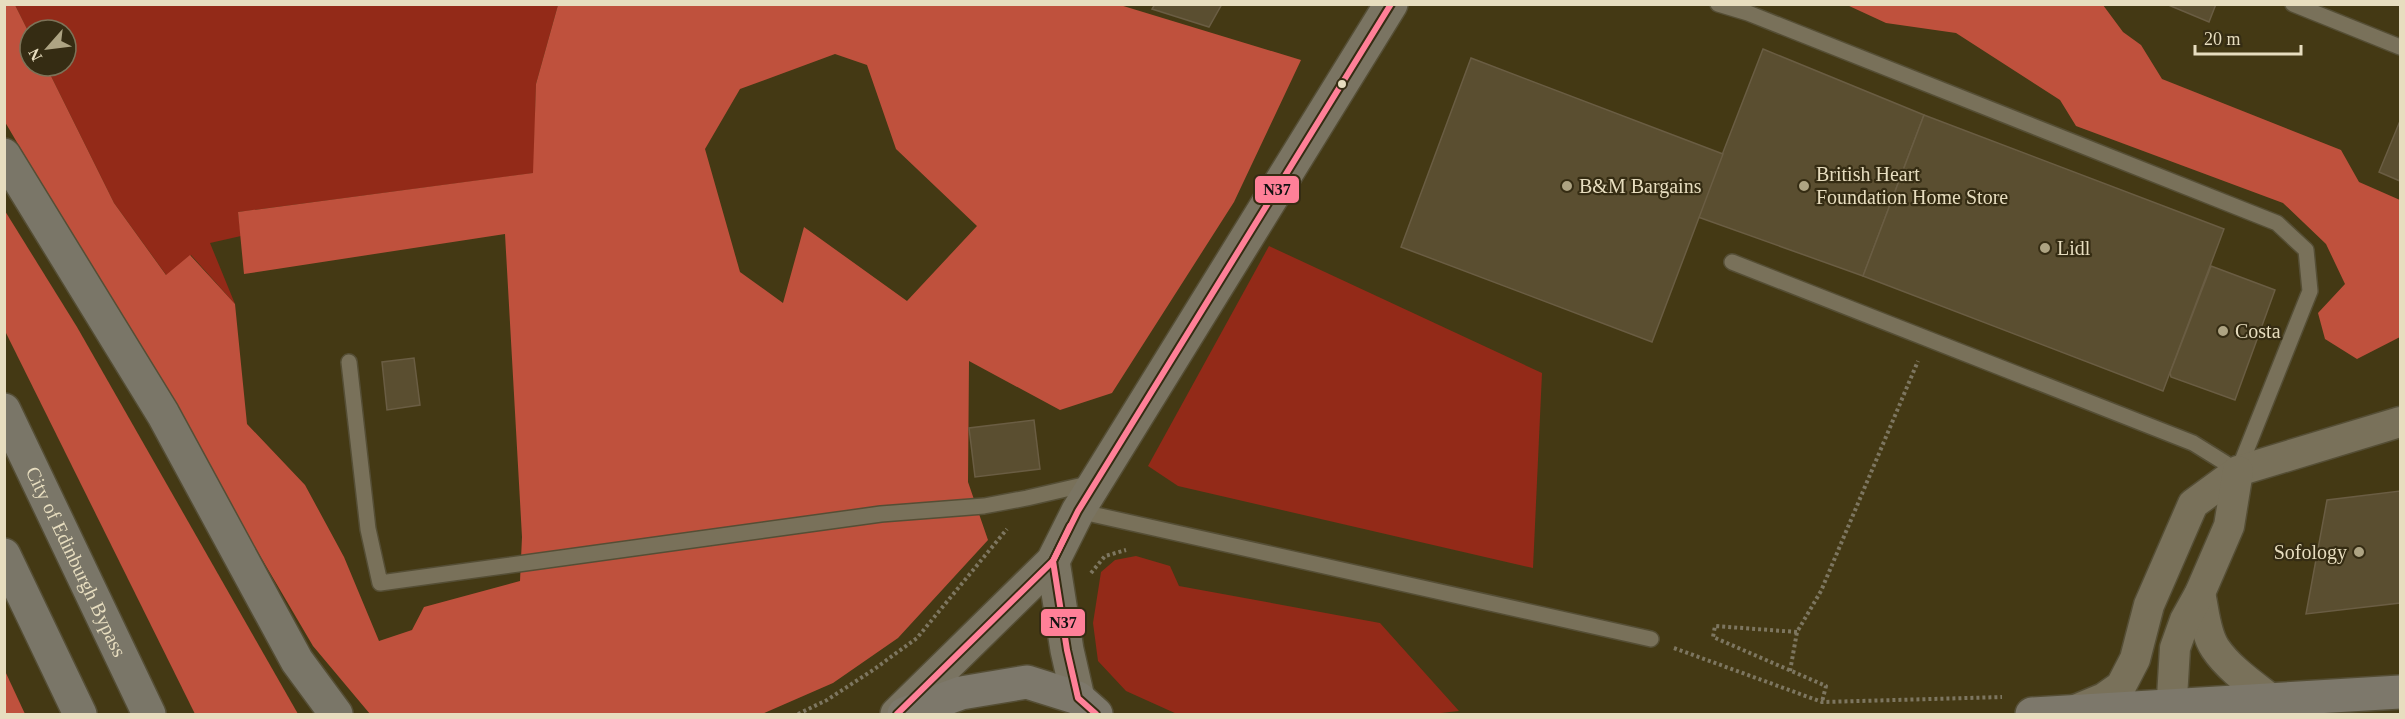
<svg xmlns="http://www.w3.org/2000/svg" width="2405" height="719" font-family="Georgia,serif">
	<rect width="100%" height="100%" fill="#443914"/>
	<g fill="#932a18">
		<polygon points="15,5 558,5 536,84 534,173 238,212 241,236 210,243 235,304 191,255 167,276 114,203 46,66 66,66 66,30 30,30 30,35"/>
		<polygon points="1269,246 1542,373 1533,568 1178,486 1148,466"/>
		<polygon points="1136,556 1170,566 1179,586 1380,623 1459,711 1432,714 1177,714 1126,691 1098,661 1093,623 1101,572 1115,560"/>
	</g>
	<g fill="#bf513d" fill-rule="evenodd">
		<path d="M4 5H15L30 35V66H46L114 203 166 275 190 255 235 304 247 424 305 485 344 557 379 641 412 630 424 607 520 581 522 537 505 234 244 274 238 212 533 173 536 84 558 5H1120L1301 60 1234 202 1112 393 1060 410 969 361 968 482 988 540 898 638 833 683 762 714H370L313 646 5 122ZM835 54 867 65 896 149 977 226 907 301 804 227 783 303 740 272 705 149 740 89Z"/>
		<polygon points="1847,5 2103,5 2123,32 2141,45 2162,79 2341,150 2359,182 2400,200 2400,337 2357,359 2325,339 2318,313 2345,284 2326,244 2283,203 2076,126 2060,100 1956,33 1886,23"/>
		<polygon points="5,211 77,327 298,714 195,714 5,331"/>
		<polygon points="5,671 25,714 5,714"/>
	</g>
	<g fill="#5a4e30" stroke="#6a5d43" stroke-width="1.5">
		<polygon points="1155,4 1222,4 1209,27 1152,9"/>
		<polygon points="2166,4 2216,4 2209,22"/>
		<polygon points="1763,49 1924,115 1863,276 1698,217"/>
		<polygon points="1471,58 1723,154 1652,342 1401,247"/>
		<polygon points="1924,115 2224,229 2163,391 1863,276"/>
		<polygon points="2400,121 2400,181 2379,172"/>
		<polygon points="2211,266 2275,290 2235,400 2171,377 2170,373"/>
		<polygon points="414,358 420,405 387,410 382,362"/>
		<polygon points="1034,420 1040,469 975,477 969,428"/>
		<polygon points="2400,491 2400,603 2306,614 2327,500"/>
	</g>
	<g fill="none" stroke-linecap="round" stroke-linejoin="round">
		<g stroke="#554e35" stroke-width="18">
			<g id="service">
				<polyline points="1718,4 1748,13 2277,223 2306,250 2310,291 2238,471 2193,443 1732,262"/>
				<polyline points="2293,4 2400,47"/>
				<polyline points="349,362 368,529 380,583 881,514 984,506 1027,498 1092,483"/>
				<polyline points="1078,511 1651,639"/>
			</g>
		</g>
		<g stroke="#554e35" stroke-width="33">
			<g id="minor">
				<path d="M2200 593C2204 610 2205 633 2215 648 2229 669 2253 685 2272 700"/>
				<polyline points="2075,710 2104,698 2121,686 2135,659 2149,605 2193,504 2238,471 2400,422"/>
				<polyline points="2171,714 2175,648 2185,620 2200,593 2229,526 2238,471"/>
			</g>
		</g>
		<g stroke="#554e35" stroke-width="36">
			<g id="secondary">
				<polyline points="1053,561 1067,650 1078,698"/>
				<polyline points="897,714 1053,561 1078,511 1391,4"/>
			</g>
		</g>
		<g stroke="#554e35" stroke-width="36">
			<g id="primary">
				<polyline points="904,714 961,693 1027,682 1078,698 1096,714"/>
				<polyline points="2032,714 2400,692"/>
			</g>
		</g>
		<g stroke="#554e35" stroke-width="36">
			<g id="trunk">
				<polyline points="4,155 163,414 297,661 336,714"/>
				<path id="s1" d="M4 410 149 714"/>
				<polyline points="4,555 80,714"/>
			</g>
		</g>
		<g stroke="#7d7660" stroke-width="4" stroke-dasharray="3 3" stroke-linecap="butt">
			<polyline points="1091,573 1105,556 1126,550"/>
			<polyline points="1797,632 1715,626 1713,637 1826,686 1822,702"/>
			<polyline points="1674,648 1822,702 2002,697"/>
			<polyline points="1790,671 1797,632 1821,591 1918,361"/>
			<polyline points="798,714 827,700 873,670 917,638 1007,529"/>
		</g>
		<use href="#service" stroke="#79715a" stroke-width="15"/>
		<use href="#minor" stroke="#79715a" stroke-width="30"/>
		<use href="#secondary" stroke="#7a7462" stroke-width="33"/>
		<use href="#primary" stroke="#7d786b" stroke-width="33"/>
		<use href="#trunk" stroke="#7a7668" stroke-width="33"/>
		<g stroke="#352c13" stroke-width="10">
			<g id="bus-1">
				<polyline points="1070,526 1053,561 1067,650 1078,698 1096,714"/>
				<polyline points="897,714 1053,561 1078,511 1391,4"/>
			</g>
		</g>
		<use href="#bus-1" stroke="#ff8098" stroke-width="6"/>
	</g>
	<circle fill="#e7ddbf" stroke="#352c13" stroke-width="2" cx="1342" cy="84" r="5"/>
	<g fill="#aea483" stroke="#352c13" stroke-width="2">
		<circle cx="1567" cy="186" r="6"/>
		<circle cx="1804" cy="186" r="6"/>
		<circle cx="2045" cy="248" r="6"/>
		<circle cx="2223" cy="331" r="6"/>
		<circle cx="2359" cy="552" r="6"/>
	</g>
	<g text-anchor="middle" stroke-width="4.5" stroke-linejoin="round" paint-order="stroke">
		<g font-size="20" fill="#e7ddbf" stroke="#352c13" text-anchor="start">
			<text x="1816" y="181">British Heart<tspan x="1816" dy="23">Foundation Home Store</tspan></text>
			<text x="1579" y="193">B&amp;M Bargains</text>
			<text x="2057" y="255">Lidl</text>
			<text x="2235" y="338">Costa</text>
			<text x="2347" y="559" text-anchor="end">Sofology</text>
		</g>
		<g font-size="20" fill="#e7ddbf" stroke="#352c13">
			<text dy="7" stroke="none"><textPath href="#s1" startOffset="168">City of Edinburgh Bypass</textPath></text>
		</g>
	</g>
	<g stroke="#352c13" stroke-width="2">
		<rect x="1254" y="175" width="46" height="29" rx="6" fill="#ff8098"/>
		<rect x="1040" y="608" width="46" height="29" rx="6" fill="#ff8098"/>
	</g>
	<g font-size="16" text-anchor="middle" font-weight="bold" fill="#111">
		<text x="1277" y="195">N37</text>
		<text x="1063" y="628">N37</text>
	</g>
	<rect width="2405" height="719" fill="none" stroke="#e7ddbf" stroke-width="12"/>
	<g transform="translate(48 48) rotate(242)"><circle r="28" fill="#352c13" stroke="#7c7358" stroke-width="1.5"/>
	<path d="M0-4.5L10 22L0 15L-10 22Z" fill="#aea483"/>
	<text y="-9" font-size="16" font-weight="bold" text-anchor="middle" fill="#e7ddbf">N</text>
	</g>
	<path d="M2195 45v9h106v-9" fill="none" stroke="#e7ddbf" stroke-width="3"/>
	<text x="2204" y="45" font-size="18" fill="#e7ddbf" stroke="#352c13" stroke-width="4.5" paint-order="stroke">20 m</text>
</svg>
